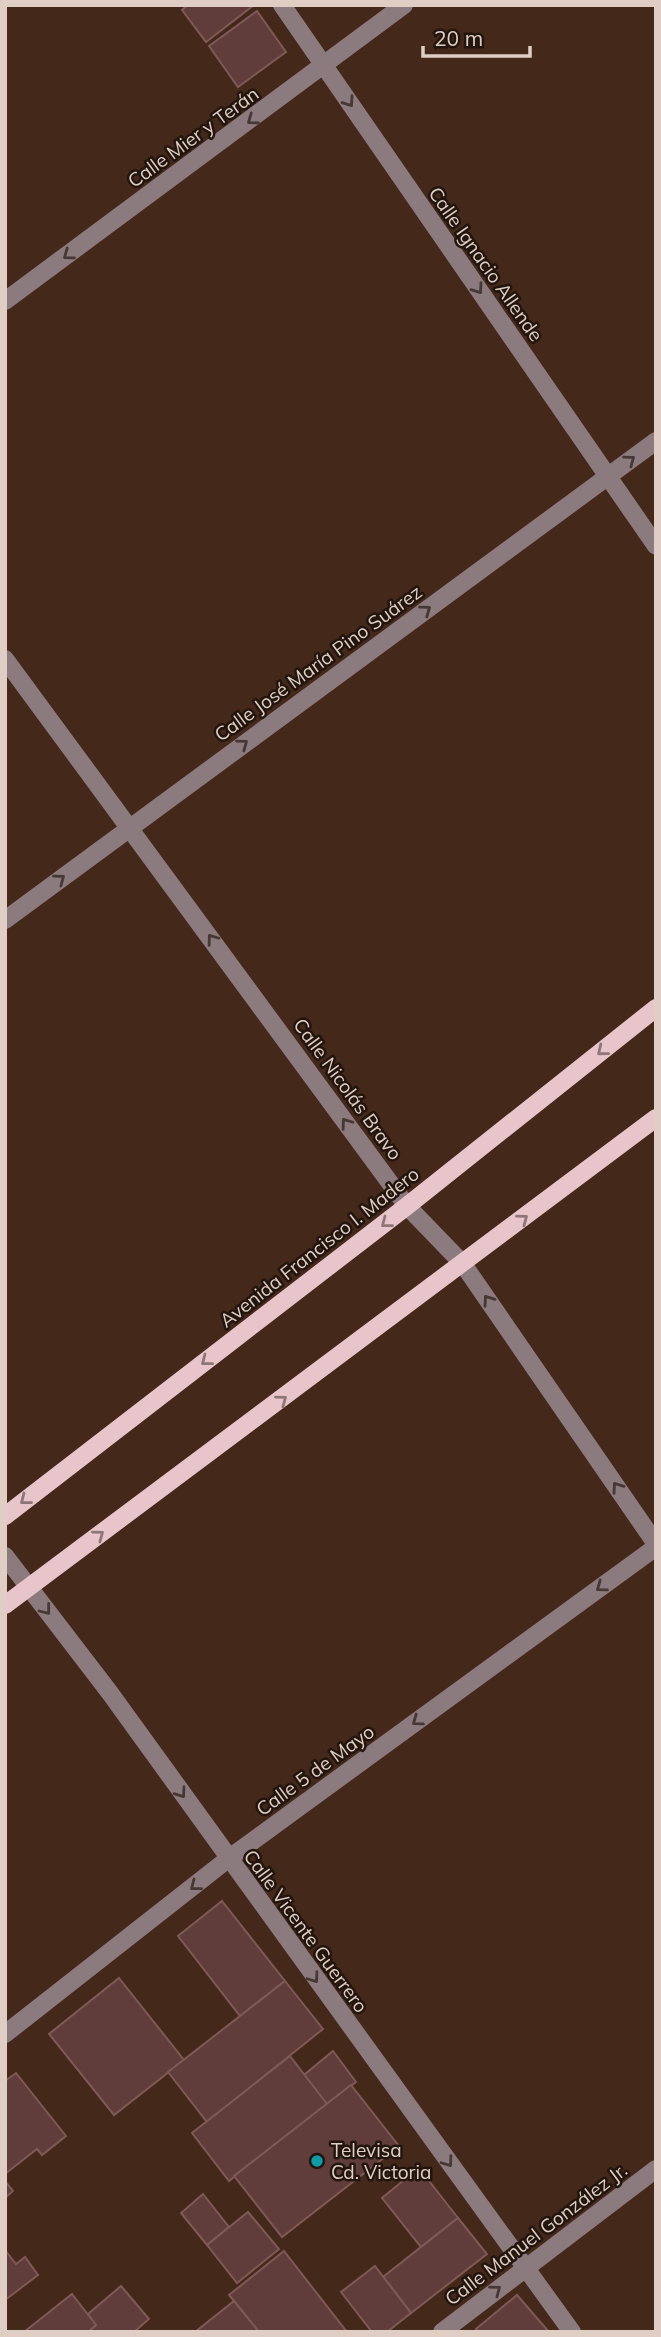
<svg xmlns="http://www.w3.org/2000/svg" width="661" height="2337" font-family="Mulish,sans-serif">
	<rect width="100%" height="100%" fill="#442819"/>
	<g fill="#603d3a" stroke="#7e5956" stroke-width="2">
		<polygon points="188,5 254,5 206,42 182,10"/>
		<polygon points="257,11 286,52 238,87 209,46"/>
		<polygon points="222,1901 285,1981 240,2016 178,1936"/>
		<polygon points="119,1978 184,2060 114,2115 49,2034"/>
		<polygon points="285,1981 323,2029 207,2122 168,2072"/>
		<polygon points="333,2051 356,2082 327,2104 304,2075"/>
		<polygon points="290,2056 327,2104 229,2181 192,2133"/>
		<polygon points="16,2073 66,2136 42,2155 37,2149 5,2174 5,2081"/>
		<polygon points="351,2085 399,2146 282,2237 234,2176"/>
		<polygon points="419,2168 458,2218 421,2247 382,2198"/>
		<polygon points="5,2181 13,2191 5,2198"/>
		<polygon points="203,2194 229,2227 207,2245 181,2213"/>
		<polygon points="248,2212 279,2249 237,2283 207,2245"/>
		<polygon points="458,2218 487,2254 411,2313 383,2277"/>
		<polygon points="5,2250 16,2264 25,2257 38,2275 5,2300"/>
		<polygon points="284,2251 347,2332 259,2332 229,2295"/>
		<polygon points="375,2266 411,2313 387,2332 372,2332 341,2292"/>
		<polygon points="121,2286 149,2319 134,2332 88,2332 96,2325 88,2314"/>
		<polygon points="72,2294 96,2325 88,2332 24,2332"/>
		<polygon points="517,2295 549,2332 478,2332 476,2329"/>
		<polygon points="234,2301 259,2332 195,2332"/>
	</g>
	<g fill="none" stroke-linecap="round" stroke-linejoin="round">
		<g stroke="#8b7a7e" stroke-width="18">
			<polyline points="282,5 656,546"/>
			<polyline points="5,301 404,5"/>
			<polyline points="5,659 407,1206 463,1264 656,1544"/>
			<polyline points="5,920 656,441"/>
			<polyline points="5,1556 110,1693 572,2332"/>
			<polyline points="5,2034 228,1859 656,1547"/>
			<polyline points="442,2332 656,2169"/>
		</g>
		<g stroke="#e8c5cb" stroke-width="18">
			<polyline points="5,1516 407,1206 656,1008"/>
			<polyline points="5,1605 656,1118"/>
		</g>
	</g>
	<defs><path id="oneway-chevron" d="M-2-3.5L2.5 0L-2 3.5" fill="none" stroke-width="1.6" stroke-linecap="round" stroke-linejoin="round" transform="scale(1.75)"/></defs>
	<g stroke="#463835">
		<use href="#oneway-chevron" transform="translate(349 102) rotate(55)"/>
		<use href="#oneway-chevron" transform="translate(252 120) rotate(144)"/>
		<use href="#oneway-chevron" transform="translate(68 255) rotate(144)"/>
		<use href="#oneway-chevron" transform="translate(478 289) rotate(55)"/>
		<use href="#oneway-chevron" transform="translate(630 460) rotate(-37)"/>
		<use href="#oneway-chevron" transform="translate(426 610) rotate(-36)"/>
		<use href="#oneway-chevron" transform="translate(243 744) rotate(-36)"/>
		<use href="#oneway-chevron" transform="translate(60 879) rotate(-37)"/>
		<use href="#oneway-chevron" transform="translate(212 939) rotate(-126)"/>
		<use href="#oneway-chevron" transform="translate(346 1123) rotate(-126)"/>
		<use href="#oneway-chevron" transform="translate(488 1300) rotate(-125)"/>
		<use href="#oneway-chevron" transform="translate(617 1487) rotate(-125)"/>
		<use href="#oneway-chevron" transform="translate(601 1587) rotate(144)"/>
		<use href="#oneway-chevron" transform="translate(46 1610) rotate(52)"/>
		<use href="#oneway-chevron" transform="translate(417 1721) rotate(144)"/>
		<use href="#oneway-chevron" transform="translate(181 1793) rotate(55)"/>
		<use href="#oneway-chevron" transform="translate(195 1886) rotate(142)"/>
		<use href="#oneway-chevron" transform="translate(314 1978) rotate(54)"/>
		<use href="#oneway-chevron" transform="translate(448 2162) rotate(54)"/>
		<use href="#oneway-chevron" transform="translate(496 2290) rotate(-37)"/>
	</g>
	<g stroke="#8e7676">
		<use href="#oneway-chevron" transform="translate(602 1051) rotate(141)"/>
		<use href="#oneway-chevron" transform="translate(523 1219) rotate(-37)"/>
		<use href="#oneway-chevron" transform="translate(386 1223) rotate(142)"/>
		<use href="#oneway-chevron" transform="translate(206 1361) rotate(142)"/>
		<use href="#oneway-chevron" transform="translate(282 1400) rotate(-37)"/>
		<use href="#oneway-chevron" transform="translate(25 1500) rotate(142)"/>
		<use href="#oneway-chevron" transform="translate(99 1535) rotate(-37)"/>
	</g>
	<circle fill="#0f9aa8" stroke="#21150e" stroke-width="2.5" cx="317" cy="2161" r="7"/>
	<g text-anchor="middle" stroke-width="5" stroke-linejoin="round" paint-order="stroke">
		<g font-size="19" fill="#e0cec4" stroke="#21150e">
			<text transform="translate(193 137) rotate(-36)" y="7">Calle Mier y Terán</text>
			<text transform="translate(486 264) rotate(55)" y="7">Calle Ignacio Allende</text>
			<text transform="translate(318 663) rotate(-36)" y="7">Calle José María Pino Suárez</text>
			<text transform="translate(348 1089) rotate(54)" y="7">Calle Nicolás Bravo</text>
			<text transform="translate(319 1247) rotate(-38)" y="7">Avenida Francisco I. Madero</text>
			<text transform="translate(315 1770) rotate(-36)" y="7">Calle 5 de Mayo</text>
			<text transform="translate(306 1931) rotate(54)" y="7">Calle Vicente Guerrero</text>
			<text transform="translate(536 2234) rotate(-37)" y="7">Calle Manuel González Jr.</text>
		</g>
		<g font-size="19" fill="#e0cec4" stroke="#21150e" text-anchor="start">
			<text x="331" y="2157">Televisa<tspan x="331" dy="22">Cd. Victoria</tspan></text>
		</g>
	</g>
	<rect width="661" height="2337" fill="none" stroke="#e0cec4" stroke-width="14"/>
	<path d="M423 46v10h107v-10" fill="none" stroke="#e0cec4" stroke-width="3.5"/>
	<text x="434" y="46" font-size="21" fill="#e0cec4" stroke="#21150e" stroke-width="5" paint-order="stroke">20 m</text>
</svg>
